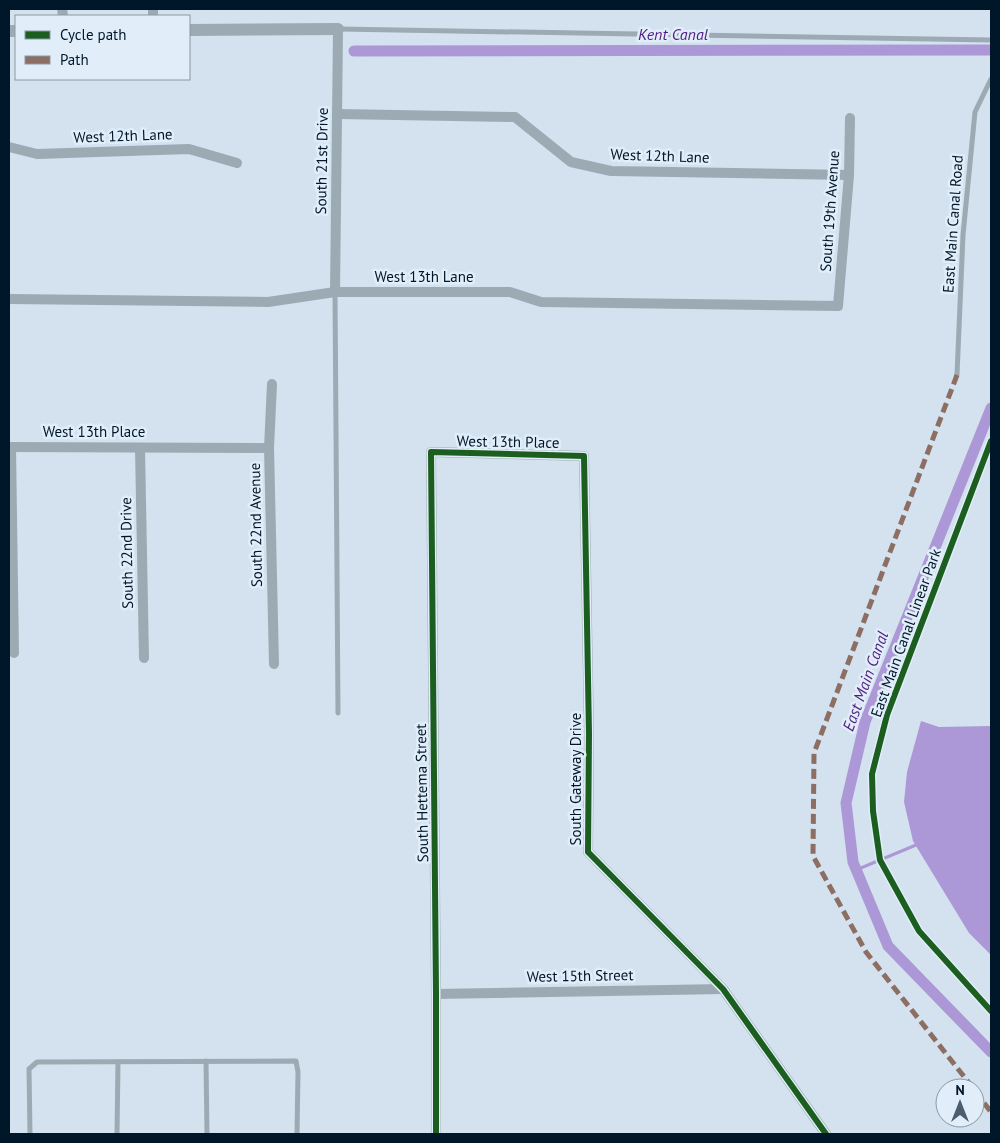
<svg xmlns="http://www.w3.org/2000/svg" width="1000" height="1143" font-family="'PT Sans',sans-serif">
	<rect width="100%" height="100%" fill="#d3e2ee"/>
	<polygon fill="#ac98d6" points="921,721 939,727 991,726 991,955 969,933 913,841 904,802 907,772"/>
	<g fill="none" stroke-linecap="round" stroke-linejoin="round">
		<polyline stroke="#ac98d6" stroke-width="3" points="856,870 916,845"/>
		<g stroke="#ac98d6" stroke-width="11">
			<polyline points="354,51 991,50"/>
			<polyline points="991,408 865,722 846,803 853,862 888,946 991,1052"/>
		</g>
		<g stroke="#9caab3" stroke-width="5">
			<polyline points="339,29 991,40"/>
			<polyline points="335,292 338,713"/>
			<polyline points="957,375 963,235 975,112 991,79"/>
			<polyline points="206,1061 207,1134"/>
			<polyline points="30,1134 29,1069 37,1062 296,1061 298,1072 297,1134"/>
			<polyline points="117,1134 118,1062"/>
		</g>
		<g stroke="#9caab3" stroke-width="10">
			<polyline points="62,9 63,16"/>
			<polyline points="153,16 153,9"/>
			<polyline points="338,114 515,117 571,162 611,171 849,175"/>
			<polyline points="9,147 37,154 189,149 237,163"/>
			<polyline points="335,292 338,29"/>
			<polyline points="9,299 268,302 335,292 510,292 541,302 838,306 849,175 850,118"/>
			<polyline points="272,384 269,448 274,664"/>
			<polyline points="9,447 269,448"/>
			<polyline points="11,447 14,653"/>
			<polyline points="140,448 144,658"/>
			<polyline points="436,994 723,989"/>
			<polyline points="436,1134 436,994 431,452 584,456 589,734 588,852 723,989 826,1134"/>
		</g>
		<g stroke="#9caab3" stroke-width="12">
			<polyline points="189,30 338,29"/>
			<polyline points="9,31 16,31"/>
		</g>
		<g stroke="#8d6e63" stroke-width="5" stroke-dasharray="10 5" stroke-linecap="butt">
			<polyline points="957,375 814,753 813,856 866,952 973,1088"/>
			<polyline points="975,1091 991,1112"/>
		</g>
		<g stroke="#e1eef9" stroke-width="9">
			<g id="cycleway">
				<polyline points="991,441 887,715 872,774 873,811 880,860 919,931 991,1011"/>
				<polyline points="436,1134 436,994 431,452 584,456 589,734 588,852 723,989 826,1134"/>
			</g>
		</g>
		<use href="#cycleway" stroke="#1b5e20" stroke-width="6"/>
	</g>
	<g text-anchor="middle" stroke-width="5" stroke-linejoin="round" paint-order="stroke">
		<g font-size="15" fill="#001629" stroke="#e1eef9">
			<text transform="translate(123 136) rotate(-2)" y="5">West 12th Lane</text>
			<text transform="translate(660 156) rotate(2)" y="5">West 12th Lane</text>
			<text transform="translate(322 161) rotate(-89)" y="5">South 21st Drive</text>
			<text transform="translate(830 211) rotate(-86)" y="5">South 19th Avenue</text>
			<text transform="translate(953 224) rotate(-86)" y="5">East Main Canal Road</text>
			<text x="424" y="282">West 13th Lane</text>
			<text x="94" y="437">West 13th Place</text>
			<text transform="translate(508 442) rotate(1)" y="5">West 13th Place</text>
			<text transform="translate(256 525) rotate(-91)" y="5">South 22nd Avenue</text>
			<text transform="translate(127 553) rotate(-91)" y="5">South 22nd Drive</text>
			<text transform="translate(906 633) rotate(-70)" y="5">East Main Canal Linear Park</text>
			<text transform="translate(576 779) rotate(-90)" y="5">South Gateway Drive</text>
			<text transform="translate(422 793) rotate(-91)" y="5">South Hettema Street</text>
			<text transform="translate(580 976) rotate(-1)" y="5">West 15th Street</text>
		</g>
		<g font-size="16" font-style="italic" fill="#511f82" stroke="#e1eef9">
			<text x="673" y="40">Kent Canal</text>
			<text transform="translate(865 681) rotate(-70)" y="6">East Main Canal</text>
		</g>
	</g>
	<rect width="1000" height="1143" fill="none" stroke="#001629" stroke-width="20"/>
	<rect x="15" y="15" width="175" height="65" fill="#e1eef9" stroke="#8798a6"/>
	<rect x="25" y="31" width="25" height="8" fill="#1b5e20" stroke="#8798a6"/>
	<text x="60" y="40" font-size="15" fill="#001629">Cycle path</text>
	<rect x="25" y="56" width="25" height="8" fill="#8d6e63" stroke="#8798a6"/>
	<text x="60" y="65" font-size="15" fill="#001629">Path</text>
	<g transform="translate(960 1103)"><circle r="24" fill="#e1eef9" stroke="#8798a6"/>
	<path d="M0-4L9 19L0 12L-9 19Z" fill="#4a5d6e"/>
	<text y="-8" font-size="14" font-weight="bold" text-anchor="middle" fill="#001629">N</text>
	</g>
</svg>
